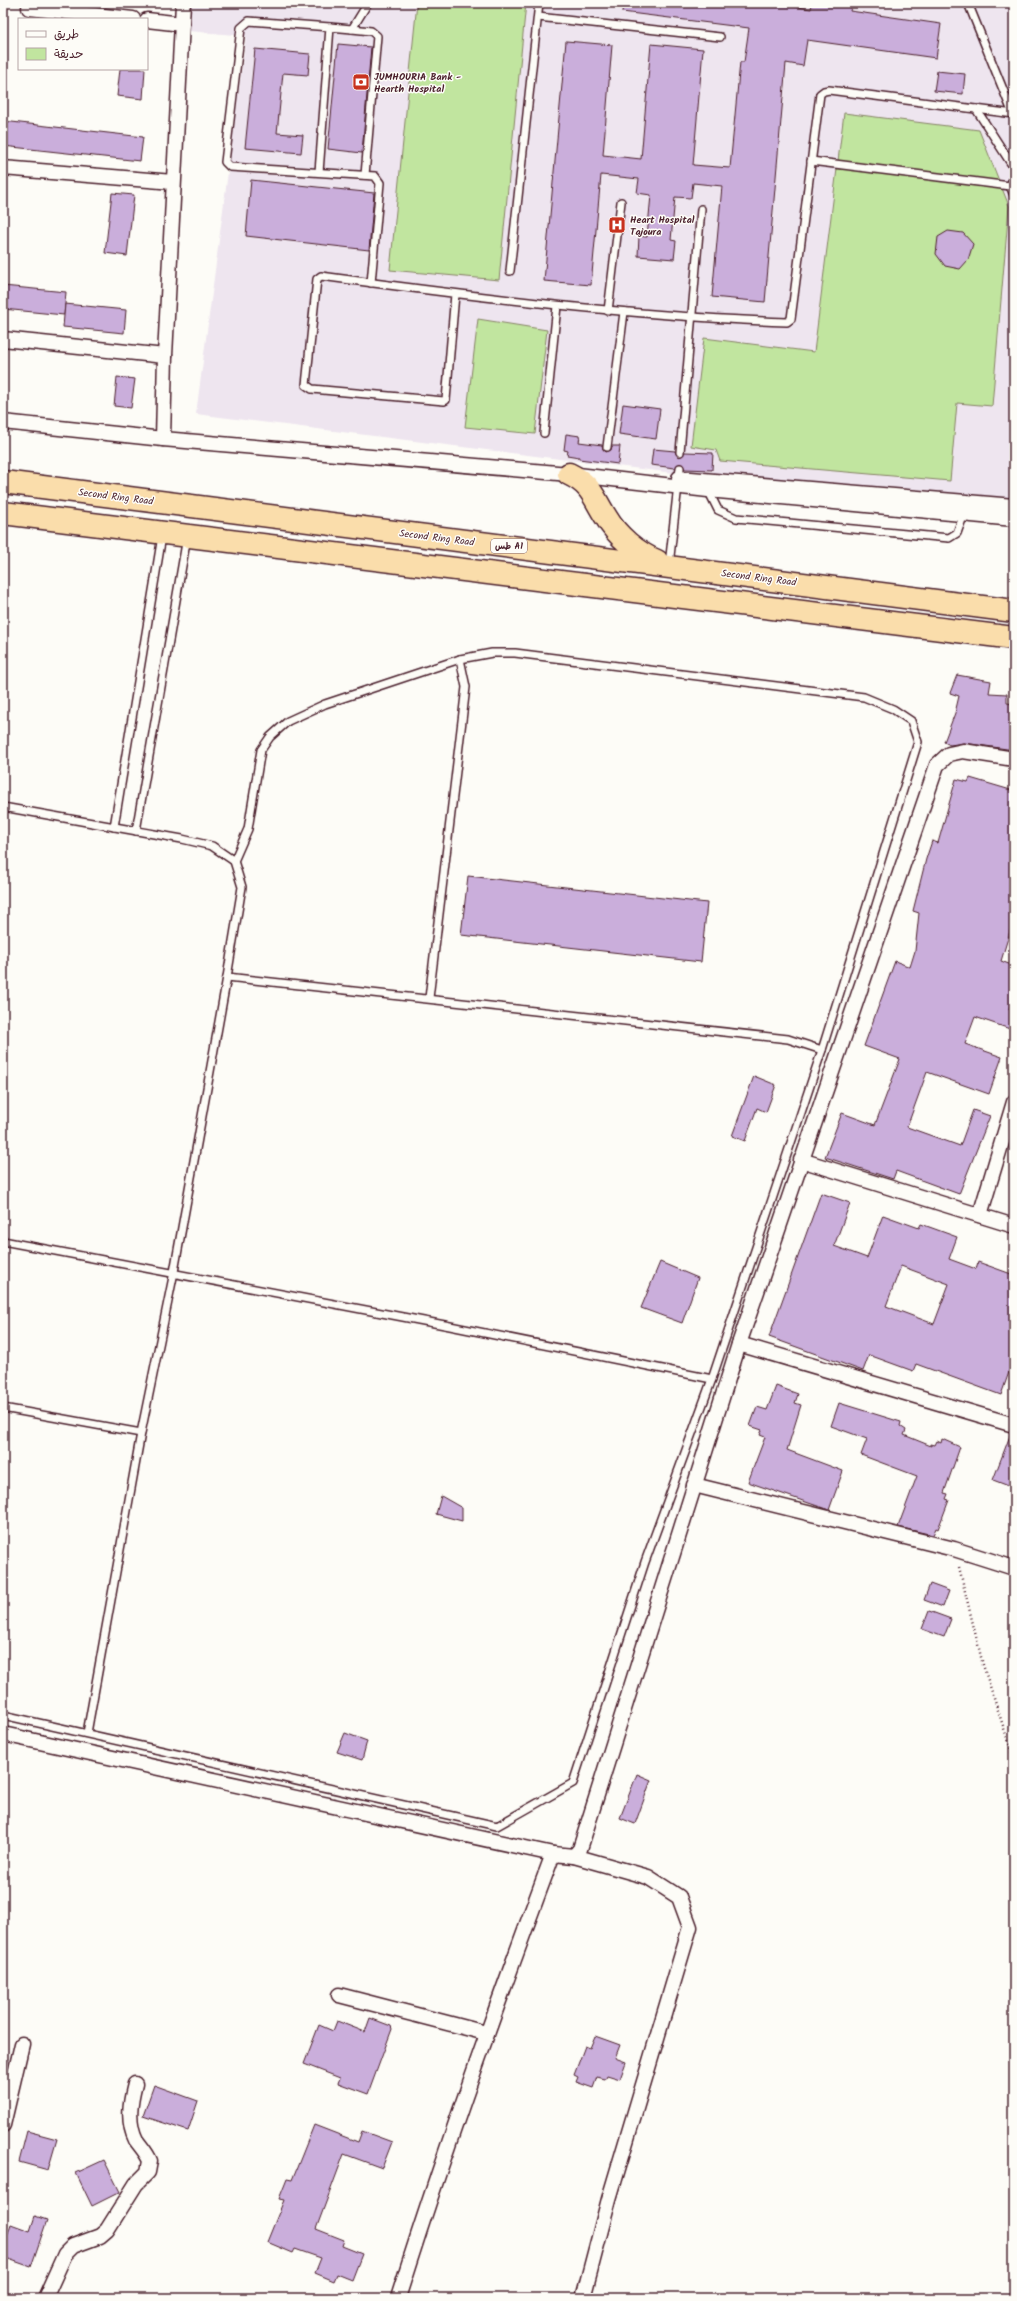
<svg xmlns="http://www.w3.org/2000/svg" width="1017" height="2301" font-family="Kalam,'Playpen Sans Arabic',sans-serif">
	<rect width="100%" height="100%" fill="#fdfcf7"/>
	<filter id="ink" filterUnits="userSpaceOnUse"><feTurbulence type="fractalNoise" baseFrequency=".025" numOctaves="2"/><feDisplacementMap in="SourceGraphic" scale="8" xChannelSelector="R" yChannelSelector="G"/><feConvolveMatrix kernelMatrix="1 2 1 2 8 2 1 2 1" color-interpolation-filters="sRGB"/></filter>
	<g filter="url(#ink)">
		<polygon fill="#eee5ef" points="191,3 1014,3 1014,515 196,414 246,36 188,31"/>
		<g fill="#c1e59f" stroke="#868265">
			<polygon points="417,3 526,3 499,280 390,270"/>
			<polygon points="844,113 979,130 1009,206 992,406 957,403 950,481 720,461 716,450 691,446 704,338 814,352"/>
			<polygon points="478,319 547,330 535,434 465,427"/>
		</g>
		<g fill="#caaedb" stroke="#4a1f2b" fill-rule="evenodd">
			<polygon points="623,3 772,3 811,9 812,3 852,3 850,11 941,24 936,58 807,40 803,66 786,63 765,302 712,297 722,186 693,183 691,198 675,197 671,240 676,241 674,259 638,256 639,236 647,237 651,195 637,193 639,179 601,175 591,285 544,281 566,41 612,45 603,155 641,159 651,44 703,49 693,165 730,168 740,62 744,62 749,28 622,12"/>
			<polygon points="338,44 371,47 362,153 328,149"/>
			<polygon points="255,49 310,54 308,75 283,73 277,133 303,135 301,153 245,148"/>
			<polygon points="120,69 145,69 143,99 117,96"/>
			<polygon points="937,71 965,74 963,94 934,91"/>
			<polygon points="3,121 143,137 140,161 3,146"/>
			<polygon points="251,180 374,193 369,250 246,236"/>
			<polygon points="112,193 134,195 127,256 105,253"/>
			<polygon points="948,231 963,233 973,244 968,260 960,269 945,266 936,254 938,237"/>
			<polygon points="3,286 66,292 64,315 3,309"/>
			<polygon points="65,304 126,310 124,333 63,327"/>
			<polygon points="117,377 135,379 131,408 114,406"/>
			<polygon points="623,404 660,409 656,439 619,434"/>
			<polygon points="566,434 580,436 579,442 602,445 603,449 606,452 611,450 612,446 620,446 618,464 579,459 579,457 567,455 568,451 564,450"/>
			<polygon points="653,449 675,451 676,454 680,457 685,452 713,453 712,470 685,469 680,463 675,468 651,465"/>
			<polygon points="957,675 991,681 989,693 1007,694 1007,703 1014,704 1014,750 964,743 950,745 944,742 955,713 959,696 950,693"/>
			<polygon points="970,778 1014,791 1014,918 1001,961 1014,966 1014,994 1009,1009 1014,1011 1014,1019 1010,1029 975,1017 965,1044 1002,1057 989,1094 927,1072 907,1127 960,1146 973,1110 990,1116 959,1194 896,1171 893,1179 825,1157 842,1113 875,1125 900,1059 864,1046 895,961 910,967 915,951 919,913 913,911 926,859 932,841 938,843 956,779 968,782"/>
			<polygon points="468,876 707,903 701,962 461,935"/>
			<polygon points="754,1076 776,1085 766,1112 757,1108 745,1141 732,1136"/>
			<path d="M821 1193 850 1203 834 1246 867 1258 883 1215 919 1228 921 1224 957 1237 949 1259 976 1269 978 1262 1014 1275V1358L1001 1395 916 1364 913 1371 869 1355 863 1371 769 1337ZM901 1266 949 1284 934 1324 886 1306Z"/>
			<polygon points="660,1262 698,1278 682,1323 641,1308"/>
			<polygon points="776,1386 798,1394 795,1403 801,1405 787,1450 843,1471 829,1510 748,1482 765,1437 760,1435 762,1430 750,1426 757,1407 767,1410"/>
			<polygon points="839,1403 901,1422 900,1426 906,1430 904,1435 931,1446 931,1444 935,1445 937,1441 941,1443 942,1439 960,1447 944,1493 948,1494 946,1499 949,1500 938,1529 936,1528 933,1535 898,1527 917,1476 861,1455 867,1439 831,1426"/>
			<polygon points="1011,1433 1014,1433 1014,1488 993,1480"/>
			<polygon points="441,1496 462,1508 462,1521 436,1514"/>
			<polygon points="930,1584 949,1591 943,1607 924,1600"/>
			<polygon points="929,1611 951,1619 944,1637 922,1629"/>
			<polygon points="345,1733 367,1741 362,1760 337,1752"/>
			<polygon points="637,1774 651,1780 635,1824 620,1818"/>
			<polygon points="370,2018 391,2026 392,2029 368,2094 338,2083 340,2078 304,2064 319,2025 333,2031 337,2021 365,2032"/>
			<polygon points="595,2036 620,2045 615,2058 626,2062 620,2079 607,2075 605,2079 597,2077 593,2088 576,2082 578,2077 574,2075 585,2046 590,2048"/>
			<polygon points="154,2085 198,2101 188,2131 143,2116"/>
			<polygon points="314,2125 358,2142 362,2131 392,2142 382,2168 344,2154 316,2229 344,2240 342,2246 362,2254 352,2280 337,2274 334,2281 315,2273 321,2258 295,2249 293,2253 267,2242 284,2200 279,2199 287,2179 292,2180"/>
			<polygon points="27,2131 57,2139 48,2170 19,2162"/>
			<polygon points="104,2160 120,2192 92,2206 76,2173"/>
			<polygon points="35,2216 47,2220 31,2267 3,2257 3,2248 11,2224 30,2231"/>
		</g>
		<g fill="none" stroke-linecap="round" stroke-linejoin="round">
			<g stroke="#4a1f2b" stroke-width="10">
				<g id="lane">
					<polyline points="968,3 1013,114"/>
					<polyline points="538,17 720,37"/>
					<polyline points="330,27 249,21 241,28 225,162 230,167 375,176 380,183 371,283"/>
					<polyline points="352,29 371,31 377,36 365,175"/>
					<polyline points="976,109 1014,168"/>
					<polyline points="811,161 1010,186"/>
					<polyline points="319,172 330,27 352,29 368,3"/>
					<polyline points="1014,176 1010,186 1014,195"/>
					<polyline points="510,271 539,3"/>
					<path d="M455 294 446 400 444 401 312 389 306 385 317 279 321 276C476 297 630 316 787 322L791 319 820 94 824 91 829 90 1014 114"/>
					<polyline points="608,311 621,202"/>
					<polyline points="544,433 557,306"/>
					<polyline points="607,447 624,312"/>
					<polyline points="680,452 701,209"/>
					<polyline points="708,490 718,510 736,518 949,538 957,533 964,514"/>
					<polyline points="669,565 680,468"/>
					<polyline points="3,807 182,839 212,846 234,861"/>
					<polyline points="114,827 162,536"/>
					<polyline points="136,831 187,537"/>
					<polyline points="227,977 788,1039 822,1050"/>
					<polyline points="429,998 466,687 460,659"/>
					<polyline points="3,1241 450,1326 712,1379"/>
					<polyline points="3,1408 141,1433"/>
					<polyline points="3,1715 497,1826 573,1783 645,1562 712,1379 822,1050 918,742 911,721 893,709 864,697 515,653 492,653 460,659 325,704 288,721 270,737 261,750 248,829 234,861 242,887 227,977 174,1272 141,1433 87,1733"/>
				</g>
			</g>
			<g stroke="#4a1f2b" stroke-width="17">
				<g id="street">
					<polyline points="29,8 133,19"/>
					<polyline points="147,20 182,24"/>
					<polyline points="3,168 173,182"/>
					<polyline points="3,339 165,356"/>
					<polyline points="3,422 163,439 569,474 708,490 1014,519"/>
					<polyline points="163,439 165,356 183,3"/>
					<polyline points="679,478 1014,506"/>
					<polyline points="801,1160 1014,1226"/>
					<polyline points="980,1215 1014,1102"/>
					<polyline points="739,1344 1014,1425"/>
					<polyline points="694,1485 954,1549 1014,1568"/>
					<polyline points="3,1734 553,1854 574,1856 580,1849 739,1344 937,765 949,754 963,751 1014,759"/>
					<polyline points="574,1856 648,1877 679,1897 690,1927 609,2199 583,2298"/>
					<polyline points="339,1995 486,2033"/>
					<polyline points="3,2125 22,2044"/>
					<path d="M45 2298 65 2254 73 2246 100 2236 107 2230 136 2184 148 2172 150 2161C147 2153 141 2147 136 2140 127 2122 130 2103 135 2084"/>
					<path d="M398 2298C445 2148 498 2001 553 1854"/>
				</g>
			</g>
			<g stroke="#4a1f2b" stroke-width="25">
				<g id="highway">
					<path d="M569 474C592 485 593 497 606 517 617 536 637 553 657 561"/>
					<polyline points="3,482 1014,611"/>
					<polyline points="3,513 1014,638"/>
				</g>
			</g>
			<polyline stroke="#4a1f2b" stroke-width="2.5" stroke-dasharray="1 3" stroke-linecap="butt" points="959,1567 983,1665 1014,1759"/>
			<use href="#lane" stroke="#fdfcf7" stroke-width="7"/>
			<use href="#street" stroke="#fdfcf7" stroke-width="14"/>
			<use href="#highway" stroke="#faddab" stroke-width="22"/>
		</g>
	</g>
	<defs>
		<g id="bank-square" transform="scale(0.9)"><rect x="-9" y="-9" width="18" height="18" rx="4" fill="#c8321e" stroke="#fdfcf7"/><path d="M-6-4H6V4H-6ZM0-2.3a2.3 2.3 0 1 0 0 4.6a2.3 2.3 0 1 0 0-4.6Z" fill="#fff"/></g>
		<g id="hospital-square" transform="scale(0.9)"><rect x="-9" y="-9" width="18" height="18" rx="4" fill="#c8321e" stroke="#fdfcf7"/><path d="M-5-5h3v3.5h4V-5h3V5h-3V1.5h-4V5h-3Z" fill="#fff"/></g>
	</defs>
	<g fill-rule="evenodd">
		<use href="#bank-square" x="361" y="82"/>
		<use href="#hospital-square" x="617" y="225"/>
	</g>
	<g text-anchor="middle" stroke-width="3" stroke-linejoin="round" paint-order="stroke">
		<rect fill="#fdfcf7" stroke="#806168" stroke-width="1" x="491" y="539" width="36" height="14" rx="3"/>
		<g font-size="9" font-weight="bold" fill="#4a1f2b">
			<text x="509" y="549">طس A1</text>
		</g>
		<g font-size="10" font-weight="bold" fill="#4a1f2b" stroke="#fdfcf7" text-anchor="start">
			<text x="374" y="80">JUMHOURIA Bank -<tspan x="374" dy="12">Hearth Hospital</tspan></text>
			<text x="630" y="223">Heart Hospital<tspan x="630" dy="12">Tajoura</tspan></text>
		</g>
		<g font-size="10" fill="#4a1f2b" stroke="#fdfcf7">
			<text transform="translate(116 496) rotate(7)" y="4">Second Ring Road</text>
			<text transform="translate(437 537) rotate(7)" y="4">Second Ring Road</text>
			<text transform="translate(759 577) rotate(7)" y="4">Second Ring Road</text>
		</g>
	</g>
	<rect width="1017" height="2301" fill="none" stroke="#fdfcf7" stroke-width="16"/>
	<rect x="8" y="8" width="1001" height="2285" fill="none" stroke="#4a1f2b" stroke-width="1.5" filter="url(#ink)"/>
	<rect x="18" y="18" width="130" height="52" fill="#fdfcf7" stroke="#b5a4a5"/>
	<rect x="26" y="31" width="20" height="6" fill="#fdfcf7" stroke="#b5a4a5"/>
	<text x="54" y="38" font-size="12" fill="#4a1f2b">طريق</text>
	<rect x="26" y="48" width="20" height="12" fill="#c1e59f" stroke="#b5a4a5"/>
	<text x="54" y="58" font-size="12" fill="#4a1f2b">حديقة</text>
</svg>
